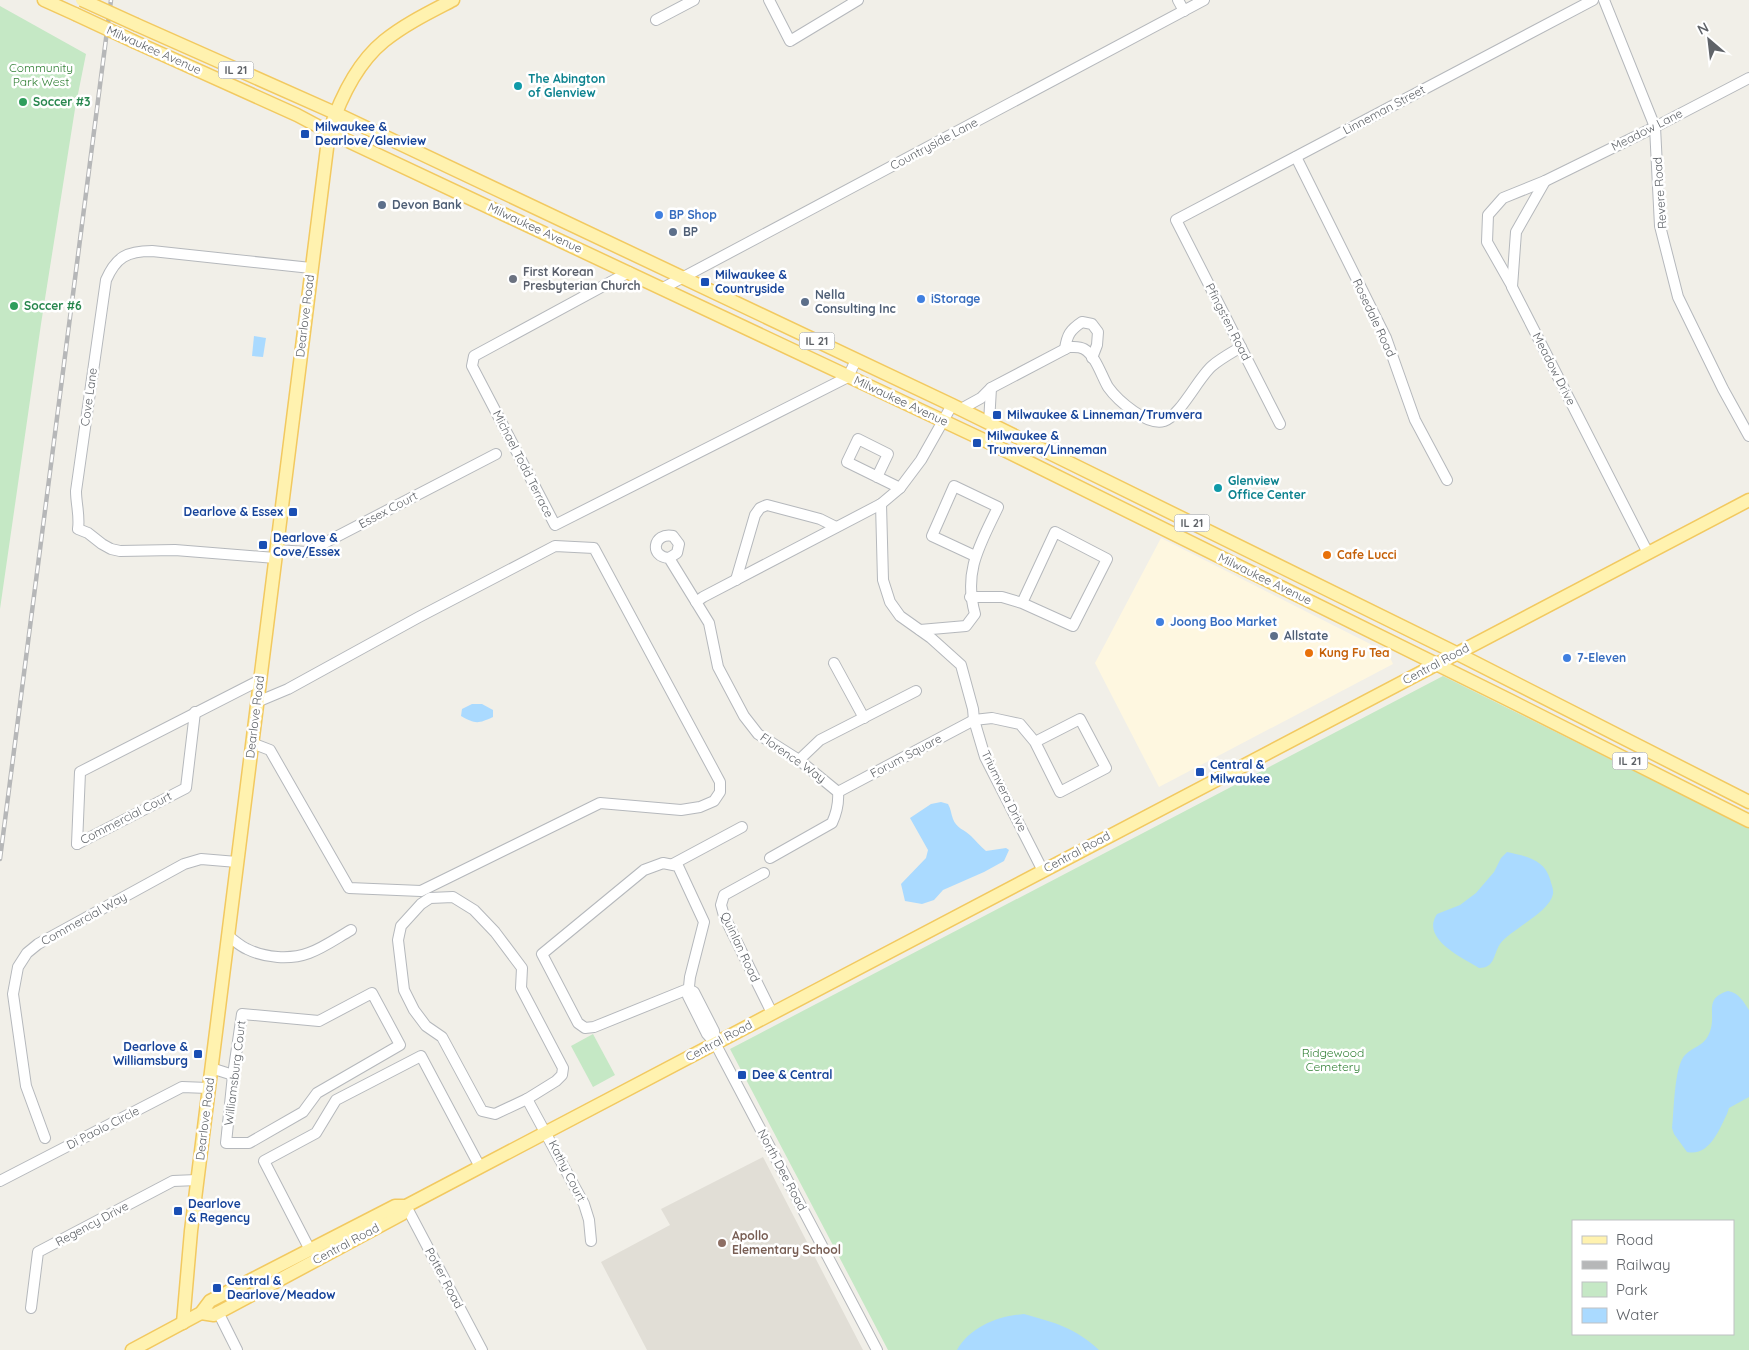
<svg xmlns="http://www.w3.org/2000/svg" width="1749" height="1350" font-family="Quicksand,sans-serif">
	<rect width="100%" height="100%" fill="#f1efe8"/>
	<polygon fill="#fef7e0" points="1161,538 1388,653 1393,664 1159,787 1095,663"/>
	<polygon fill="#e1ded6" points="763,1157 863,1350 647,1350 601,1262 670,1225 661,1209"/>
	<g fill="#c5e8c5" fill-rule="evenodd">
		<polygon points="0,6 86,54 75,109 41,324 0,609"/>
		<path d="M1443 676 1749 828V1350H888L730 1049ZM1573 1221H1733V1334H1573Z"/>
		<polygon points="593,1034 615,1075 593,1087 571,1046"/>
	</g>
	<g fill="#aadaff">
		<polygon points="254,336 266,338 263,357 252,356"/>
		<path d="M472 704H482L493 710V717C478 724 475 724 461 716L462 709Z"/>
		<path d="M941 802 948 804C951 809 951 814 953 819 956 828 965 830 971 836 976 841 980 846 986 851L1006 848 1009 850 1004 861 984 872 943 890 934 900 922 904 905 901 901 884 926 858 928 850 910 818 931 804Z"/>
		<path d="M1507 852C1525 856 1544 859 1550 879 1551 884 1554 889 1553 894 1550 912 1510 930 1500 944 1493 955 1495 968 1479 968 1463 958 1420 939 1437 914L1460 905 1476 893 1494 872 1501 858Z"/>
		<path d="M1728 991C1739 993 1743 1001 1749 1010V1097L1729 1108 1727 1114C1719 1130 1709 1157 1687 1152L1674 1134 1672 1128C1674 1112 1674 1066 1685 1055 1693 1047 1703 1046 1708 1036 1719 1016 1701 999 1728 991Z"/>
		<path d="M1024 1314C1053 1322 1076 1328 1099 1350H957C970 1327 998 1316 1024 1314Z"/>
	</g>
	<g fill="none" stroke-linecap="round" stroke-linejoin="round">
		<g stroke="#b5b8bc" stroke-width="12">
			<g id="minor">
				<polyline points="769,0 790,41 858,0"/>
				<polyline points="1178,0 1184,11"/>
				<polyline points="1604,0 1655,127 1660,226 1678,297 1723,389 1749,436"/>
				<polyline points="656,20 694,0"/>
				<polyline points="1296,157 1386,338 1415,420 1447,480"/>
				<polyline points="1545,181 1516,232 1512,287 1648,553"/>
				<polyline points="629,272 474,356 472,366 555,525 848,377 856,360"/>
				<polyline points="1512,286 1487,242 1488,215 1503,198 1545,181 1655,127 1749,78"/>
				<polyline points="663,288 1204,0"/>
				<path d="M1065 349C1067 335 1070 330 1082 322L1092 324 1098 332 1097 345 1092 358"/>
				<path d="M961 409 981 398 991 388 1069 347C1074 347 1079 346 1084 349 1096 356 1101 375 1108 387 1118 401 1147 426 1164 421 1181 415 1198 378 1212 366 1220 359 1231 353 1241 347"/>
				<polyline points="989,423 991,388"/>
				<polyline points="1280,424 1176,220 1593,0"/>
				<polyline points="877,477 888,454 858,439 847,462 900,488"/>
				<polyline points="881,504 883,580 890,602 900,616 931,638 961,665 973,709 974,720 985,757 1043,871"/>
				<polyline points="276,550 307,552 496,454"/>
				<path d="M275 558 175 550 120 551 111 549 102 544 88 533 78 529C80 516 76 504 76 491L106 280C116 257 127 251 152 251L311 268"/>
				<path d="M669 558 677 553 679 544 673 536C653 532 649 557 669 558L709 623 718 667 744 716 758 734 799 760 838 792C839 804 837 812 832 823L770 858"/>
				<polyline points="736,580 755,515 760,508 767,505 820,519 836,527"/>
				<polyline points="970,597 1002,597 1022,603 1073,626 1107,559 1055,532 1022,603"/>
				<polyline points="696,602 703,597 881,504 900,488 921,460 952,405"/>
				<path d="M920 630 966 626 975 614C963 571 980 545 998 507L954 486 932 536 975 556"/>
				<polyline points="834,663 864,718"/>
				<polyline points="252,743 270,750 349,888 421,891 600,803 681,810 700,807 714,801 720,792 720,782 594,548 555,546 419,617 288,689 257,702"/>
				<polyline points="799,760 820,740 916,691"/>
				<polyline points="838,792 974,720 992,718 1020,724 1035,742 1060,792 1106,768 1080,719 1035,742"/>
				<polyline points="77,844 80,772 260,680"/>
				<polyline points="77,844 186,788 195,712"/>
				<polyline points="673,864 742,827"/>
				<polyline points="764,873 724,895 721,905 724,916 772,1013"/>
				<polygon points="453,897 474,910 495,932 522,968 521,988 563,1068 562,1075 556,1081 527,1099 495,1114 482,1111 442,1037 426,1026 414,1010 404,990 398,940 401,926 421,904 430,898"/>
				<path d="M228 936C234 940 240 946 247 949 265 958 290 960 309 953 323 948 337 938 351 930"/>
				<polygon points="372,993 400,1045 317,1093 303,1112 249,1143 226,1143 233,1075 242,1014 319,1021"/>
				<polyline points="715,1043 714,1031 694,992 688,989 594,1027 585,1028 578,1023 542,954 644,870 663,863 678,866 704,922 690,977 688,996 707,1034 715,1043 877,1350"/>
				<polyline points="211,1068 233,1075"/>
				<polyline points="527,1099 584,1204 589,1220 591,1241"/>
				<polyline points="45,1138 26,1086 13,994 18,967 27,953 38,944 184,864 201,859 237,862"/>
				<polyline points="0,1181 182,1087 208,1088"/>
				<polyline points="406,1206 482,1350"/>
				<polyline points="310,1250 264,1161 316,1133 336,1100 421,1056 480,1167"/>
				<polyline points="31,1308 38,1252 173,1181 197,1180"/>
				<polyline points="218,1312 237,1350"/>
			</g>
		</g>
		<g stroke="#f2c960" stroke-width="15">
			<g id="major">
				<polyline points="44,0 75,14"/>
				<polyline points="137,25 335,113 952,405 1456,653 1749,802"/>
				<polyline points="135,42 297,115 329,132 988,442 1511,701 1749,821"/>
				<polyline points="201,1313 214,1315 402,1214 406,1206"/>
				<path d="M183 1323 191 1231 329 132C340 99 357 63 384 41 405 24 430 12 453 0"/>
				<polyline points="132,1350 201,1313 210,1301 395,1206 406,1206 1749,500"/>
			</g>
		</g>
		<use href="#minor" stroke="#fff" stroke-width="10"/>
		<use href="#major" stroke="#fff2af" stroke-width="12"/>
		<g stroke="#b6b7b8" stroke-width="4.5">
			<polyline id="rail" points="0,859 111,0"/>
		</g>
		<use href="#rail" stroke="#fff" stroke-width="2.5" stroke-dasharray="8" stroke-linecap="butt"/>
		<g stroke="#f2c960" stroke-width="15" stroke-linecap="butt">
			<g id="major-bridge">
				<polyline points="82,0 137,25"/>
				<polyline points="75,14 135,42"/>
			</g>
		</g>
		<use href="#major-bridge" stroke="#fff2af" stroke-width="12"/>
	</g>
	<g fill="#0f9aa8" stroke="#fff" stroke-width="2">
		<circle cx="518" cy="86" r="5"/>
		<circle cx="1218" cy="488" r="5"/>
	</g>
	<g fill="#2e9e5b" stroke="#fff" stroke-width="2">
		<circle cx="23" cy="102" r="5"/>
		<circle cx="14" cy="306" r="5"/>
	</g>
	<g fill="#1a4fb4" stroke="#fff" stroke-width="2">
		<rect x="300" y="129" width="10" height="10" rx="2.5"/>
		<rect x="700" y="277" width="10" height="10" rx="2.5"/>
		<rect x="992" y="410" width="10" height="10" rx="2.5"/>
		<rect x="972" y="438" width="10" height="10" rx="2.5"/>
		<rect x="288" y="507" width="10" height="10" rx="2.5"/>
		<rect x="258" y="540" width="10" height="10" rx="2.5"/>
		<rect x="1195" y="767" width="10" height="10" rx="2.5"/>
		<rect x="193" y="1049" width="10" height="10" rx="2.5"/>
		<rect x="737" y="1070" width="10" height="10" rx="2.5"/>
		<rect x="173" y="1206" width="10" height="10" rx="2.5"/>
		<rect x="212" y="1283" width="10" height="10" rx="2.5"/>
	</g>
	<g fill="#5c6f8a" stroke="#fff" stroke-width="2">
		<circle cx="382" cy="205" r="5"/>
		<circle cx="673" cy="232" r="5"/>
		<circle cx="805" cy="302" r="5"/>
		<circle cx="1274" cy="636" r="5"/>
	</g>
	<g fill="#3f7fe0" stroke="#fff" stroke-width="2">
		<circle cx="659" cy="215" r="5"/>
		<circle cx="921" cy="299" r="5"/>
		<circle cx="1160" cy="622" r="5"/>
		<circle cx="1567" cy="658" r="5"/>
	</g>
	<circle fill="#6b7280" stroke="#fff" stroke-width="2" cx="513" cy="279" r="5"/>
	<g fill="#e8710a" stroke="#fff" stroke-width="2">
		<circle cx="1327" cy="555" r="5"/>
		<circle cx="1309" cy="653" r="5"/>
	</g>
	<circle fill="#8d6e63" stroke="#fff" stroke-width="2" cx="722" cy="1243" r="5"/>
	<g text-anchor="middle" stroke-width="5" stroke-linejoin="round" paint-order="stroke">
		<g fill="#fff" stroke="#8f9295" stroke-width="1">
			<rect x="218.5" y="61.5" width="35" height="17" rx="4"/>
			<rect x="799.5" y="332.5" width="35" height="17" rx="4"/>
			<rect x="1174.5" y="514.5" width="35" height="17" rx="4"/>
			<rect x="1612.5" y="752.5" width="35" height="17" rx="4"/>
		</g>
		<g font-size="11" font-weight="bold" fill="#5f6368">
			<text x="236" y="74">IL 21</text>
			<text x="817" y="345">IL 21</text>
			<text x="1192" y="527">IL 21</text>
			<text x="1630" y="765">IL 21</text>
		</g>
		<g font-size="12" fill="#5f6368" stroke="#fff">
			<text transform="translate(154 50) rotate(24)" y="4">Milwaukee Avenue</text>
			<text transform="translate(1384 110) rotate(-28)" y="4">Linneman Street</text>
			<text transform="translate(1647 130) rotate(-27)" y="4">Meadow Lane</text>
			<text transform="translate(934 144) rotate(-28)" y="4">Countryside Lane</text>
			<text transform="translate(1660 193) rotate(-94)" y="4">Revere Road</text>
			<text transform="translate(535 228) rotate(25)" y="4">Milwaukee Avenue</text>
			<text transform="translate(305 316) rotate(-83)" y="4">Dearlove Road</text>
			<text transform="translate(1374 318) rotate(65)" y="4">Rosedale Road</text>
			<text transform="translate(1228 322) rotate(63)" y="4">Pfingsten Road</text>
			<text transform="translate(1554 369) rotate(63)" y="4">Meadow Drive</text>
			<text transform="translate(89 397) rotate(-82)" y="4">Cove Lane</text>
			<text transform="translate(901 401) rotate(25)" y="4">Milwaukee Avenue</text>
			<text transform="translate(523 464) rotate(63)" y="4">Michael Todd Terrace</text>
			<text transform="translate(388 510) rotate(-28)" y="4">Essex Court</text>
			<text transform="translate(1265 579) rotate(26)" y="4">Milwaukee Avenue</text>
			<text transform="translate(1436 664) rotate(-28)" y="4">Central Road</text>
			<text transform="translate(255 717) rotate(-83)" y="4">Dearlove Road</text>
			<text transform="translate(906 756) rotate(-28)" y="4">Forum Square</text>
			<text transform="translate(793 758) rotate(35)" y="4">Florence Way</text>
			<text transform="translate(1004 791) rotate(64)" y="4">Triumvera Drive</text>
			<text transform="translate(126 818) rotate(-27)" y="4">Commercial Court</text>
			<text transform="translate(1077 852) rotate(-28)" y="4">Central Road</text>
			<text transform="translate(84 919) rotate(-29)" y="4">Commercial Way</text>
			<text transform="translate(740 947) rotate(65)" y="4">Quinlan Road</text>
			<text transform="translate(719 1041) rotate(-28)" y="4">Central Road</text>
			<text transform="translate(235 1073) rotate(-83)" y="4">Williamsburg Court</text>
			<text transform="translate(205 1119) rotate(-83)" y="4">Dearlove Road</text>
			<text transform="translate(103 1128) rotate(-27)" y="4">Di Paolo Circle</text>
			<text transform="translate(782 1170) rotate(62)" y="4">North Dee Road</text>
			<text transform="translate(567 1171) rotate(63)" y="4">Kathy Court</text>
			<text transform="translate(92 1224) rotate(-28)" y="4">Regency Drive</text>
			<text transform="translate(346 1244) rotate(-28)" y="4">Central Road</text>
			<text transform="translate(444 1278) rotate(62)" y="4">Potter Road</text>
		</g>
		<g font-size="12" fill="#348238" stroke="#fff">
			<text x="41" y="72">Community<tspan x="41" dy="14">Park West</tspan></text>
			<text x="1333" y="1057">Ridgewood<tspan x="1333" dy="14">Cemetery</tspan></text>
		</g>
		<g font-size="12" font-weight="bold" fill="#0d838f" stroke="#fff" text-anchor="start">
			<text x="528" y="83">The Abington<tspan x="528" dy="14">of Glenview</tspan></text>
			<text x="1228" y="485">Glenview<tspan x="1228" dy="14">Office Center</tspan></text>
		</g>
		<g font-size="12" font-weight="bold" fill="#27864d" stroke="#fff" text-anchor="start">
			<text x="33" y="106">Soccer #3</text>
			<text x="24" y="310">Soccer #6</text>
		</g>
		<g font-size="12" font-weight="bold" fill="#164399" stroke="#fff" text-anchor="start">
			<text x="315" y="131">Milwaukee &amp;<tspan x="315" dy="14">Dearlove/Glenview</tspan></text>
			<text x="715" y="279">Milwaukee &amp;<tspan x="715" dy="14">Countryside</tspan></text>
			<text x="1007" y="419">Milwaukee &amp; Linneman/Trumvera</text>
			<text x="987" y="440">Milwaukee &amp;<tspan x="987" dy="14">Trumvera/Linneman</tspan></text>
			<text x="283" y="516" text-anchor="end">Dearlove &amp; Essex</text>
			<text x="273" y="542">Dearlove &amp;<tspan x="273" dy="14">Cove/Essex</tspan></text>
			<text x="1210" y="769">Central &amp;<tspan x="1210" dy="14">Milwaukee</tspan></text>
			<text x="188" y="1051" text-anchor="end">Dearlove &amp;<tspan x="188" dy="14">Williamsburg</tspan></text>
			<text x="752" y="1079">Dee &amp; Central</text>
			<text x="188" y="1208">Dearlove<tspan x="188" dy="14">&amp; Regency</tspan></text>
			<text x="227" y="1285">Central &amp;<tspan x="227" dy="14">Dearlove/Meadow</tspan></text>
		</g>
		<g font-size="12" font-weight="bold" fill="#4e5e75" stroke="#fff" text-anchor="start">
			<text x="392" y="209">Devon Bank</text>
			<text x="683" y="236">BP</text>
			<text x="815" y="299">Nella<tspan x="815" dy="14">Consulting Inc</tspan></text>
			<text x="1284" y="640">Allstate</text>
		</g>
		<g font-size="12" font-weight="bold" fill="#366cbe" stroke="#fff" text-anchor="start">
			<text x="669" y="219">BP Shop</text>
			<text x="931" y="303">iStorage</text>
			<text x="1170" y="626">Joong Boo Market</text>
			<text x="1577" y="662">7-Eleven</text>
		</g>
		<g font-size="12" font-weight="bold" fill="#5b616d" stroke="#fff" text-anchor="start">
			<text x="523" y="276">First Korean<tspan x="523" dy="14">Presbyterian Church</tspan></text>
		</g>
		<g font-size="12" font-weight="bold" fill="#c56008" stroke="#fff" text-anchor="start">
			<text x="1337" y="559">Cafe Lucci</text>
			<text x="1319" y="657">Kung Fu Tea</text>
		</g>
		<g font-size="12" font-weight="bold" fill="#785e54" stroke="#fff" text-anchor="start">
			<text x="732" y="1240">Apollo<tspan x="732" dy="14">Elementary School</tspan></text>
		</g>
	</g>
	<rect x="1572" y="1220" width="162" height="115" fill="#ffffff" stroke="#bfc1c3"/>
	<rect x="1582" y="1236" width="25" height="8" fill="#fff2af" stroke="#bfc1c3"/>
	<text x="1616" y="1245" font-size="15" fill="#5f6368">Road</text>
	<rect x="1582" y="1261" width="25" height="8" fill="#b6b7b8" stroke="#bfc1c3"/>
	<text x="1616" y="1270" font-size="15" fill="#5f6368">Railway</text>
	<rect x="1582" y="1282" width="25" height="15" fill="#c5e8c5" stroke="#bfc1c3"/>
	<text x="1616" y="1295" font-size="15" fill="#5f6368">Park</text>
	<rect x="1582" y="1308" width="25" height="15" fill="#aadaff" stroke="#bfc1c3"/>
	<text x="1616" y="1320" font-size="15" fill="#5f6368">Water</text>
	<g transform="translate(1709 40) rotate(332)" stroke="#ffffff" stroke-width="4" paint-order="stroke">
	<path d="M0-4L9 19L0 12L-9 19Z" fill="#5f6368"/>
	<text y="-8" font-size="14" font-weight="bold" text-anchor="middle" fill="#5f6368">N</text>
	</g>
</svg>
